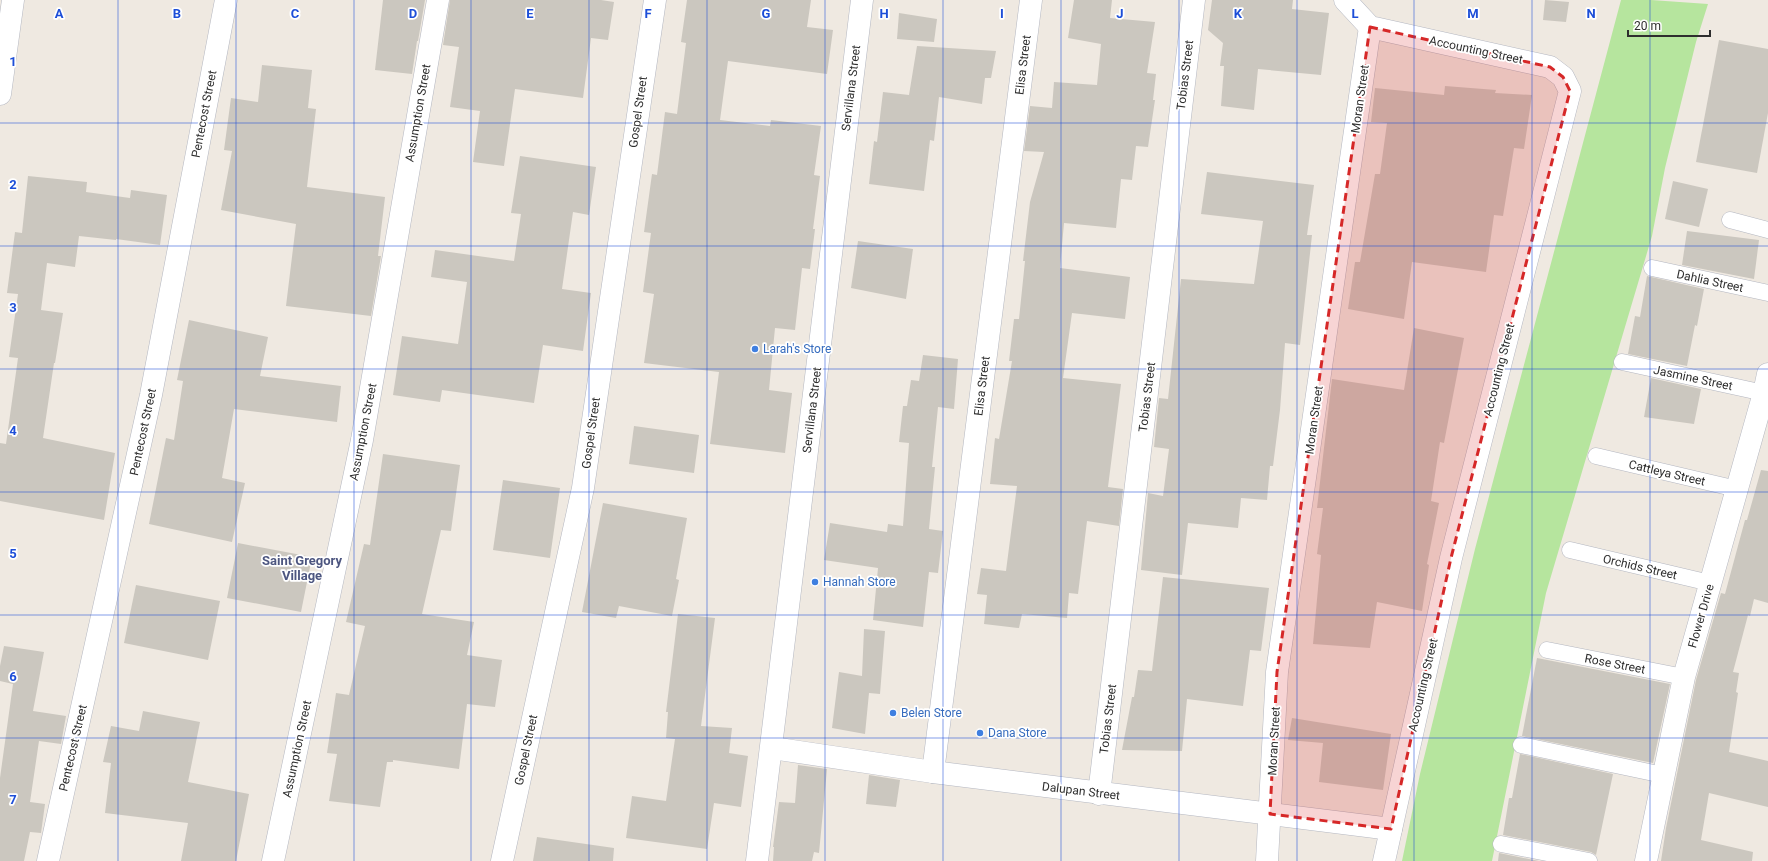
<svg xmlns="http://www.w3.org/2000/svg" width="1768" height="861" font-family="Roboto,sans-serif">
	<rect width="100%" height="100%" fill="#efe9e1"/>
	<polygon fill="#b6e59e" points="1621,0 1651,0 1708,4 1696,42 1665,168 1652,236 1546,593 1492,861 1402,861 1420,774 1475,549"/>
	<g fill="#cbc7bf">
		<polygon points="383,0 425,0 418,41 417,41 412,74 375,70"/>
		<polygon points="450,0 601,0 614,2 608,40 591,38 583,98 515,89 504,166 473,162 480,111 450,107 459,47 443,45"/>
		<polygon points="687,0 811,0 807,27 833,30 827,74 728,61 720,120 770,126 771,120 821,126 814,175 820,176 813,229 815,229 810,269 802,268 795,330 775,328 769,390 792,393 785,453 710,444 719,372 644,363 654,294 643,292 651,233 644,232 652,174 657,175 665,112 677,114 686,43 681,42"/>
		<polygon points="1074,0 1112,0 1110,18 1155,22 1147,73 1156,74 1153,100 1155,100 1148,147 1136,146 1132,180 1121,179 1116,228 1064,223 1060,268 1130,277 1125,319 1072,313 1063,378 1121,384 1108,487 1123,489 1119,526 1087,521 1078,594 1069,593 1067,618 1022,614 1019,628 984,624 987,595 977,594 981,568 1006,571 1017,486 990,484 995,438 999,439 1012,361 1009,361 1014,319 1019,319 1025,261 1023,261 1030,202 1044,152 1024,151 1030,106 1052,108 1054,82 1097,85 1101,44 1068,38"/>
		<polygon points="1212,0 1293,0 1292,9 1329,13 1321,75 1258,69 1254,110 1221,106 1224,66 1220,66 1223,43 1208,30"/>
		<polygon points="1545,0 1569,2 1566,22 1543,20"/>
		<polygon points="899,13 937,19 934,42 897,39"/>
		<polygon points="1719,40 1768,49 1768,113 1757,173 1696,162"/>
		<polygon points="917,46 996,51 991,78 985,78 982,104 939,97 934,141 930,140 924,191 869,184 874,141 877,142 883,92 909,95"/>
		<polygon points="262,65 312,70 308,108 316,109 307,187 385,197 378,256 381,256 371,316 286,306 296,224 221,210 232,151 224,150 231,98 258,102"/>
		<polygon points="1445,86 1496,90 1495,93 1532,95 1524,149 1514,148 1503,216 1494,215 1486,272 1412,262 1404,319 1348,309 1355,262 1360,262 1375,174 1380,174 1387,123 1371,122 1375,88 1444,95"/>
		<polygon points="520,156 596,167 589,215 573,212 562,289 591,293 583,351 543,345 534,403 442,390 440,402 393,395 402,336 458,344 467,282 431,277 435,250 514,261 521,214 511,213"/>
		<polygon points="1207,172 1314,185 1307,235 1312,235 1300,345 1285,343 1280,410 1273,466 1270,466 1267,500 1241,498 1238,528 1188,523 1182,575 1141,570 1148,493 1163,496 1169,449 1154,447 1159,398 1168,399 1181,279 1254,284 1263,221 1201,214"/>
		<polygon points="28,176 87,182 86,192 130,198 131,190 167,195 160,245 116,239 116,240 79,236 75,267 47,263 41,310 63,313 55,363 54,363 43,438 115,453 104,520 0,501 0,443 6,444 18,358 9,357 18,294 7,293 15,232 22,233"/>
		<polygon points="1673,181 1708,189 1699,227 1665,219"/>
		<polygon points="1687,231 1759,240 1754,279 1682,265"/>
		<polygon points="858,241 913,249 906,299 851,288"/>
		<polygon points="1647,276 1704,289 1697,326 1695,325 1687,366 1628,354 1635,316 1640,317"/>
		<polygon points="189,320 268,337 260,376 341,386 337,422 234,409 222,478 245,483 232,542 149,524 166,438 174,440 183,381 177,380"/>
		<polygon points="1414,328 1464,338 1444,443 1440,442 1431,501 1439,503 1427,564 1429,565 1422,611 1377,602 1370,648 1313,644 1321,555 1317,554 1323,508 1317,508 1332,379 1404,390"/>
		<polygon points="923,355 958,359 954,409 938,407 932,467 935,467 929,529 943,531 938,573 929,572 923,627 873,620 878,568 824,560 830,523 887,532 888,524 903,526 909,443 899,442 903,406 907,406 911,380 919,381"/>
		<polygon points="1651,378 1701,389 1694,424 1644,417"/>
		<polygon points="634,426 699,435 694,473 629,464"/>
		<polygon points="383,454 460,465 451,531 441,530 422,614 474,622 467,655 502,660 495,707 467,704 459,769 393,760 393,762 387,762 380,807 329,801 337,754 327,753 336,693 349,695 365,626 346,622 364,544 370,545"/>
		<polygon points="1761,470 1768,471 1768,603 1754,599 1750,616 1748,615 1733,672 1739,673 1736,692 1738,693 1729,752 1768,761 1768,807 1709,793 1701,840 1753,852 1752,861 1661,861 1666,828 1696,680 1721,593 1725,594 1745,520 1747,520"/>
		<polygon points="503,480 560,488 550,558 493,550"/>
		<polygon points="603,503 687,518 676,579 679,580 672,616 619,606 616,618 582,612"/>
		<polygon points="238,543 312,557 301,612 227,598"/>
		<polygon points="1163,577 1269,588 1261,651 1250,650 1243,706 1187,699 1182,751 1122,750 1132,697 1134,697 1138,670 1152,671"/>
		<polygon points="136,585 220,601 208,660 124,643"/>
		<polygon points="678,614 715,618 701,726 732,728 729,753 748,756 741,807 714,803 707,849 626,838 632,796 666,801 675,739 666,738 668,712 666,712"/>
		<polygon points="864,629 885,631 880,694 869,693 865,734 832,728 839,672 862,676"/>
		<polygon points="4,646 44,652 33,711 66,716 61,744 39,741 30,802 45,804 41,833 30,832 24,861 0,861 0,778 13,684 0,681 0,666"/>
		<polygon points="1537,658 1670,684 1653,763 1522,736"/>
		<polygon points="143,711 200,722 188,782 249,794 236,861 181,861 188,823 105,813 111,763 103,762 111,726 139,731"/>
		<polygon points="1292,718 1391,734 1383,790 1319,782 1323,743 1288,740"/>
		<polygon points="1520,754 1613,774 1596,855 1591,852 1503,835 1509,798 1512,798"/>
		<polygon points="798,765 827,769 819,853 814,852 812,861 773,861 774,847 773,847 779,802 795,803"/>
		<polygon points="869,775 900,780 896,807 866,804"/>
		<polygon points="537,837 614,848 613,861 533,861"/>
		<polygon points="1499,853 1539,861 1498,861"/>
	</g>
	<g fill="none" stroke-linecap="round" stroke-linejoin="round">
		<g stroke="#b4b7c1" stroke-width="17">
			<g id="service">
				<polyline points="1730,220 1768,230"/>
				<polyline points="1652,268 1768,293"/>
				<polyline points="1622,362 1764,393"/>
				<polyline points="1596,456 1737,489"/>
				<polyline points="1570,550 1710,583"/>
				<polyline points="1547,650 1684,677"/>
				<polyline points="1521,745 1663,775"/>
				<polyline points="1501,844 1589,861"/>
			</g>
		</g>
		<g stroke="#b4b7c1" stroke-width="23">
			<g id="minor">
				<polyline points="0,94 13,0"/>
				<polyline points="772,748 933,772 1391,829"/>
				<polyline points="933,772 1031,0"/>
				<polyline points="1099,794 1194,0"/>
				<polyline points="48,861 151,395 226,0"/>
				<polyline points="273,861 362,440 438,0"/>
				<polyline points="502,861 583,488 655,0"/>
				<polyline points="757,861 862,0"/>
				<polyline points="1267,861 1277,672 1370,27"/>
				<polyline points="1646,861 1684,677 1764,393 1768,374"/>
			</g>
		</g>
		<g stroke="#b4b7c1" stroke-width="23">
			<polyline id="tertiary" points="1345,0 1370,27 1550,67 1563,77 1570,91 1451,558 1384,861"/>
		</g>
		<use href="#service" stroke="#fff" stroke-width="16"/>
		<use href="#minor" stroke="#fff" stroke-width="22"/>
		<use href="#tertiary" stroke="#fff" stroke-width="22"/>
	</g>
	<path fill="#d62828" fill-opacity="0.2" stroke="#d62828" stroke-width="3" stroke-dasharray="8 5" stroke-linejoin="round" d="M1370 27 1550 67 1563 77 1570 91 1451 558 1391 829 1270 814 1277 672Z"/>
	<path fill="none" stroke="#1d4ed8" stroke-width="1" stroke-opacity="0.55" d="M118 0V861M236 0V861M354 0V861M471 0V861M589 0V861M707 0V861M825 0V861M943 0V861M1061 0V861M1179 0V861M1297 0V861M1414 0V861M1532 0V861M1650 0V861M0 123H1768M0 246H1768M0 369H1768M0 492H1768M0 615H1768M0 738H1768"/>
	<g fill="#3f7fe0" stroke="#fff" stroke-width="1.5">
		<circle cx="755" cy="349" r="4"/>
		<circle cx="815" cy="582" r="4"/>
		<circle cx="893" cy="713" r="4"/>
		<circle cx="980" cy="733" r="4"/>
	</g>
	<g text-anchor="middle" stroke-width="3.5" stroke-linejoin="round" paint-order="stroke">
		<g font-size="12" fill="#2e2e2e" stroke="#fff">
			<text transform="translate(1476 50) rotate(12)" y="4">Accounting Street</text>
			<text transform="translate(1023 65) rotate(-83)" y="4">Elisa Street</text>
			<text transform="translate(1185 75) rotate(-83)" y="4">Tobias Street</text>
			<text transform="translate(851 88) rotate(-83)" y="4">Servillana Street</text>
			<text transform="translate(1360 99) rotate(-82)" y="4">Moran Street</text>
			<text transform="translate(638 112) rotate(-82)" y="4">Gospel Street</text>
			<text transform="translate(418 113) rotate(-80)" y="4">Assumption Street</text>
			<text transform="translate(204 114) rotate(-79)" y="4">Pentecost Street</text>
			<text transform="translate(1710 281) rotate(12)" y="4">Dahlia Street</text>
			<text transform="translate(1499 370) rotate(-76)" y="4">Accounting Street</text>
			<text transform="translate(1693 378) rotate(12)" y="4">Jasmine Street</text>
			<text transform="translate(982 386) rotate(-83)" y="4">Elisa Street</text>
			<text transform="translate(1147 397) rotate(-83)" y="4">Tobias Street</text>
			<text transform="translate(812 410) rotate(-83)" y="4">Servillana Street</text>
			<text transform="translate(1314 420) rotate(-82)" y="4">Moran Street</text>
			<text transform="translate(143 432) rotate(-78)" y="4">Pentecost Street</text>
			<text transform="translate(363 432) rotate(-79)" y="4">Assumption Street</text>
			<text transform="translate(591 433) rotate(-82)" y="4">Gospel Street</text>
			<text transform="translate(1667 473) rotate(13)" y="4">Cattleya Street</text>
			<text transform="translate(1640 567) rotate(13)" y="4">Orchids Street</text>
			<text transform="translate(1701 616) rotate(-74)" y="4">Flower Drive</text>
			<text transform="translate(1615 664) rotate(11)" y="4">Rose Street</text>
			<text transform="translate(1423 685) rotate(-77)" y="4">Accounting Street</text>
			<text transform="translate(1108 719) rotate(-83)" y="4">Tobias Street</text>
			<text transform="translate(1274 741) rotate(-87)" y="4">Moran Street</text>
			<text transform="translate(73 748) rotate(-77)" y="4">Pentecost Street</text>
			<text transform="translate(297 749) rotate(-78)" y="4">Assumption Street</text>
			<text transform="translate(526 750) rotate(-78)" y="4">Gospel Street</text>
			<text transform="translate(1081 791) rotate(7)" y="4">Dalupan Street</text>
		</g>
		<g font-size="12" fill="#366cbe" stroke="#fff" text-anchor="start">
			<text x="763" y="353">Larah's Store</text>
			<text x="823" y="586">Hannah Store</text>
			<text x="901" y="717">Belen Store</text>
			<text x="988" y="737">Dana Store</text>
		</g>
		<g font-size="13" font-weight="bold" fill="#4d5680" stroke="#fff">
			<text x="302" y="565">Saint Gregory<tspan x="302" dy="15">Village</tspan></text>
		</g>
	</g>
	<g font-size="13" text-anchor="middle" font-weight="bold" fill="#1d4ed8" stroke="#fff" stroke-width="3.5" stroke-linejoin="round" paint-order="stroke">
		<text x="59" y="18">A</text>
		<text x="177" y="18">B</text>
		<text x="295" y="18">C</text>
		<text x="413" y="18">D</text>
		<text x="530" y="18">E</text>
		<text x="648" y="18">F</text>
		<text x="766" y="18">G</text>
		<text x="884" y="18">H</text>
		<text x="1002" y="18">I</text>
		<text x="1120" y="18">J</text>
		<text x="1238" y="18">K</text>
		<text x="1355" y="18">L</text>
		<text x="1473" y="18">M</text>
		<text x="1591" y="18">N</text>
		<text x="13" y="66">1</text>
		<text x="13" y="189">2</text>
		<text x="13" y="312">3</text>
		<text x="13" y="435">4</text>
		<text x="13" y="558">5</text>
		<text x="13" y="681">6</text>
		<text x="13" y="804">7</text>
	</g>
	<path d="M1628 30v6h82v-6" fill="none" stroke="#2e2e2e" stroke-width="2"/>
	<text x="1634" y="30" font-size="12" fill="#2e2e2e" stroke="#ffffff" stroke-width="3" paint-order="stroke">20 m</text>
</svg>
